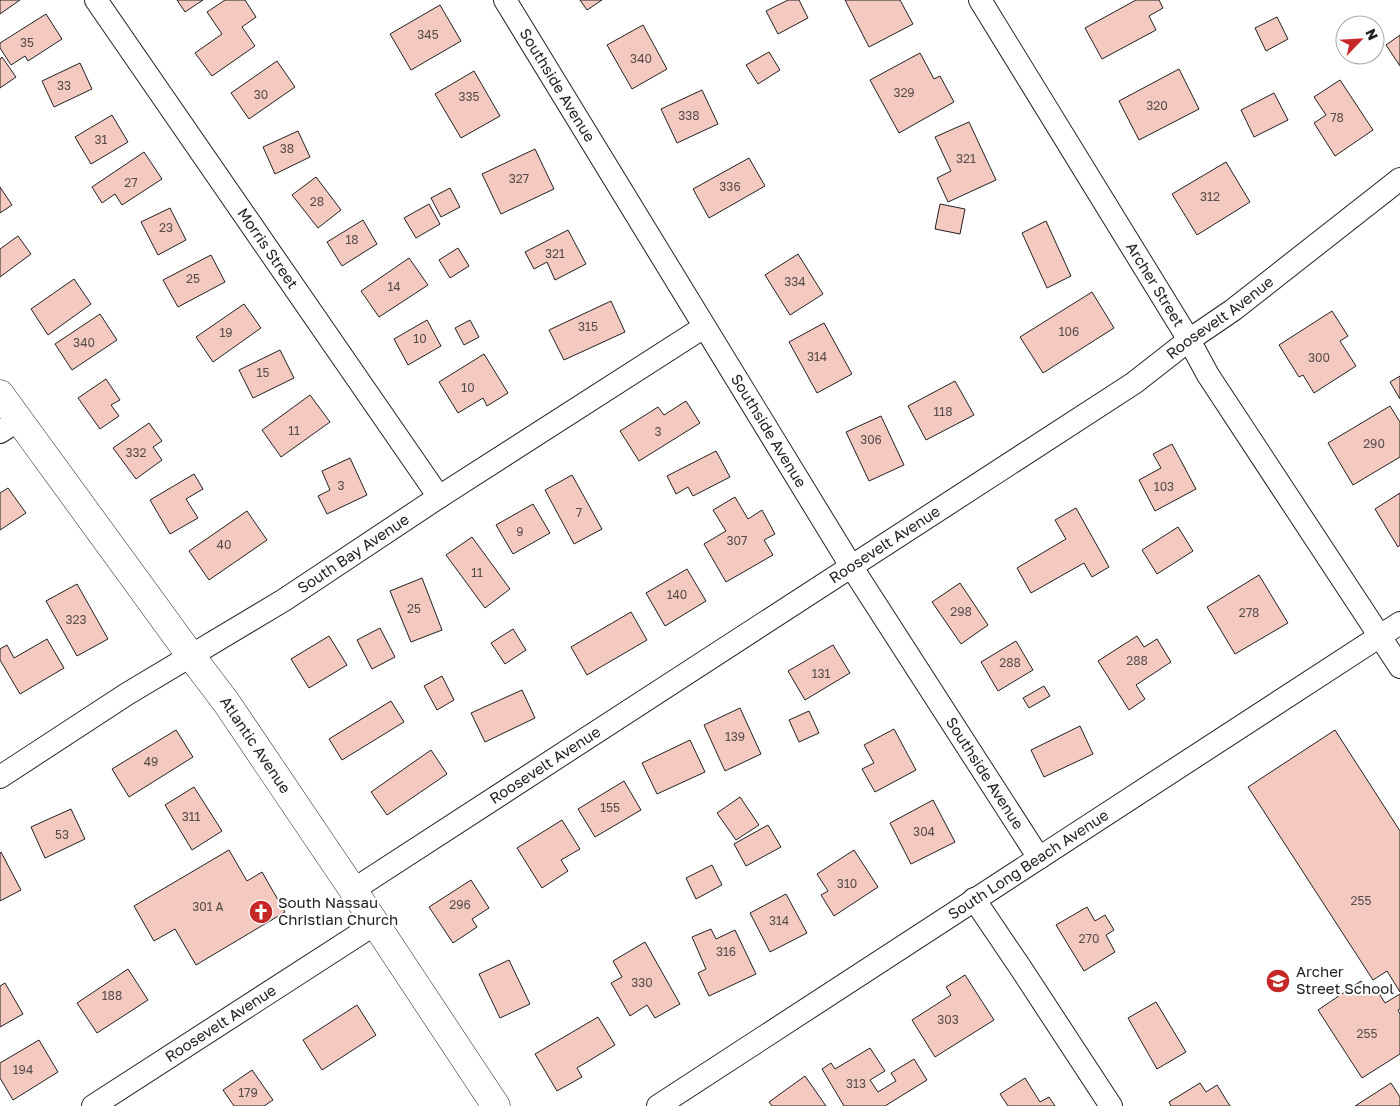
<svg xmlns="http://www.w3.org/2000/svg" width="1400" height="1106" font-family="'Golos Text',sans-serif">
	<rect width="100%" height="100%" fill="#fff"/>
	<g fill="#f3c9c0" stroke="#222">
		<polygon points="0,0 20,0 0,14"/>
		<polygon points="177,0 203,0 185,12"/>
		<polygon points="225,0 245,0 256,17 242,27 255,46 212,76 195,53 222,34 207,12"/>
		<polygon points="580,0 602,0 587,10"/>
		<polygon points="788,0 799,0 808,18 778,34 766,11"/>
		<polygon points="845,0 900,0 913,24 869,47"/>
		<polygon points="1136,0 1159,0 1163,8 1149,16 1156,30 1102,59 1085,28"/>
		<polygon points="440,5 461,41 411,70 390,34"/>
		<polygon points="46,14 62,39 28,61 25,56 11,65 0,48 0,43"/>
		<polygon points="1277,17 1288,39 1266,51 1255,28"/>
		<polygon points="643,25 667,69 632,89 607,45"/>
		<polygon points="1400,35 1400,66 1386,45"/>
		<polygon points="769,52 780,70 758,84 746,65"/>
		<polygon points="920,53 934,79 940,76 954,102 899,133 870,80"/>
		<polygon points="2,57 16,77 0,88 0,59"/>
		<polygon points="277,61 295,87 249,119 231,93"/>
		<polygon points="80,63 92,89 54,107 42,81"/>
		<polygon points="1179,69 1199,109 1139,140 1119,101"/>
		<polygon points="474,71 500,116 461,138 435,94"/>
		<polygon points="1340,80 1373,130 1335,156 1314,123 1326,115 1314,97"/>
		<polygon points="702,90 718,124 677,143 661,109"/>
		<polygon points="1274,93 1288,120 1254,137 1241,110"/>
		<polygon points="112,115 128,142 91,164 75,137"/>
		<polygon points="969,122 996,180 948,202 937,178 951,171 935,137"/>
		<polygon points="298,131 310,157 275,174 263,147"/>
		<polygon points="535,149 554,189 501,214 482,174"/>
		<polygon points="144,152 162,179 122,205 115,194 102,203 92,187"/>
		<polygon points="749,158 765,186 709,218 693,189"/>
		<polygon points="1226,162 1250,202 1197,235 1172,194"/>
		<polygon points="316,177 341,210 318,228 292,195"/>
		<polygon points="0,187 12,205 0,213"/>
		<polygon points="450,188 460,207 441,217 431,198"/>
		<polygon points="429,204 440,224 416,238 404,218"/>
		<polygon points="940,204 965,209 960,234 935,229"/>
		<polygon points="170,208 186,240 158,255 141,222"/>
		<polygon points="363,220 377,244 342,266 327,242"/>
		<polygon points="1046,221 1071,276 1047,288 1022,233"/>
		<polygon points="568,230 586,264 555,280 547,262 534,269 525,252"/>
		<polygon points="18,236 31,254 0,277 0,249"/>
		<polygon points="458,248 469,266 450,278 439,260"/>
		<polygon points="798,254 823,294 790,315 765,275"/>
		<polygon points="211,255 225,282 178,307 163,280"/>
		<polygon points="409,258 428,285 379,317 361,291"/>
		<polygon points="74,279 91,304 48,335 31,309"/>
		<polygon points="1092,292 1114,328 1043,373 1020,337"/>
		<polygon points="611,301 625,332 564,360 549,330"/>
		<polygon points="244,304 261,328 213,362 196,337"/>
		<polygon points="1332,311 1348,336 1340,341 1356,366 1314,393 1303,375 1299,377 1279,345"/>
		<polygon points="100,314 117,340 72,370 55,344"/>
		<polygon points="427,320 441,346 408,365 394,339"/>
		<polygon points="470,320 479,337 464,345 455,328"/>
		<polygon points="824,323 852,374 817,393 789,342"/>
		<polygon points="280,350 294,378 253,398 239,370"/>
		<polygon points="484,354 508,393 487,406 483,398 458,413 439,382"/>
		<polygon points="1400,376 1400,399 1390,382"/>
		<polygon points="106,379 120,400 111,405 119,416 100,429 78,398"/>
		<polygon points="955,381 974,415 926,440 908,406"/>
		<polygon points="310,395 330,422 281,457 262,430"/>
		<polygon points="686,401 700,423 639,461 620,431 658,407 664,415"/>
		<polygon points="1390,406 1400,422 1400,457 1353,485 1328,443"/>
		<polygon points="881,416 904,465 869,481 846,432"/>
		<polygon points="149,423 162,441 153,447 162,460 136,479 113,448"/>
		<polygon points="1172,444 1196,489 1155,511 1139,480 1161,468 1153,454"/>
		<polygon points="716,451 730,477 693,496 688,487 676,494 667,476"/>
		<polygon points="350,458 367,495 327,514 318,496 330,490 322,471"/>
		<polygon points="194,474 203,489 186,499 198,518 170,534 150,500"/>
		<polygon points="572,475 602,529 574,544 545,490"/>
		<polygon points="8,488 26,513 0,530 0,493"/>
		<polygon points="1400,493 1400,545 1398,547 1375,509"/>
		<polygon points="735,497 748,519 762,510 775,534 764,540 773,555 726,582 704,544 726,531 713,510"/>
		<polygon points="533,504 550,533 513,554 496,525"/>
		<polygon points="1076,508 1109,567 1092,577 1084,563 1031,593 1017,568 1066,539 1055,520"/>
		<polygon points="247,511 267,540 209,580 189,551"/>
		<polygon points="1178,527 1193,551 1157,574 1142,550"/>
		<polygon points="472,537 510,589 485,608 446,555"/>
		<polygon points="687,569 706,601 665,626 646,593"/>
		<polygon points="1259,575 1288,623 1235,654 1207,607"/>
		<polygon points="422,578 442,630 411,642 390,591"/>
		<polygon points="960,583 988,625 961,644 932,602"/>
		<polygon points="77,584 108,639 77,656 46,601"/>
		<polygon points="631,612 647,640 587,675 571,647"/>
		<polygon points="380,628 395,657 372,669 357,640"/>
		<polygon points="513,629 526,650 505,664 491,643"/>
		<polygon points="329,636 347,665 309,688 291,659"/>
		<polygon points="1137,636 1144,647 1157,639 1171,662 1136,685 1145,699 1129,710 1098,661"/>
		<polygon points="47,639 64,668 20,694 0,660 0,649 7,645 14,658"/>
		<polygon points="1016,641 1033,670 998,691 981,662"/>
		<polygon points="833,645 850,673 805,700 788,671"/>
		<polygon points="442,676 454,700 437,710 424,686"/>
		<polygon points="1044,686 1050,696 1029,708 1023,698"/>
		<polygon points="522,690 535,718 485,742 471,713"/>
		<polygon points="391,701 404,722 342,760 329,739"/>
		<polygon points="740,708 761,754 725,771 704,725"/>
		<polygon points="809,711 819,733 799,742 789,720"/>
		<polygon points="1080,726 1093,754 1044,777 1031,750"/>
		<polygon points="894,729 916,770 875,792 862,769 874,763 864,745"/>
		<polygon points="176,730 193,757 129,797 112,769"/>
		<polygon points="1335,730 1400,831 1400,992 1387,971 1373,980 1248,787"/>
		<polygon points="690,740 705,772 657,794 642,763"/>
		<polygon points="431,750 447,774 387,815 371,792"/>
		<polygon points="624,781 641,810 595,837 578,809"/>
		<polygon points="194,787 222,831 192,850 165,805"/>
		<polygon points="740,797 759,825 736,840 717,813"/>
		<polygon points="933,800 955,842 911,864 890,823"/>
		<polygon points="71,809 85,839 45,858 31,827"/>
		<polygon points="562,820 580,849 561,860 568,871 542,888 517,848"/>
		<polygon points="768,825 781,847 746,866 734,844"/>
		<polygon points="229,850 247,881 262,872 285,912 196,965 175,929 154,941 134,906"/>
		<polygon points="854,850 878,887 834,916 821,895 828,891 817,874"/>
		<polygon points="1,852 21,890 0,901 0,853"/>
		<polygon points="712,865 722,885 696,899 686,878"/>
		<polygon points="471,880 489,908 472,919 477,927 453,943 429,907"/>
		<polygon points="786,894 807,933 770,952 750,913"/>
		<polygon points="1087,907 1095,921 1105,915 1114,930 1106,935 1115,952 1084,971 1056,925"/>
		<polygon points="711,929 716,939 735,930 756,974 709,996 698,973 706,969 692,937"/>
		<polygon points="645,942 680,1004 655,1018 647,1005 630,1016 611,983 622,977 613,961"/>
		<polygon points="509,960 530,1004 500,1018 479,974"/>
		<polygon points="128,969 148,1000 97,1033 77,1003"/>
		<polygon points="965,975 994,1020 935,1057 912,1020 951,995 946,987"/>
		<polygon points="1361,981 1367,990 1374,985 1385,1003 1400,994 1400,1009 1398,1010 1400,1014 1400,1054 1362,1078 1318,1010"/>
		<polygon points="5,983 23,1014 0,1027 0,986"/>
		<polygon points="1156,1002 1186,1052 1157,1069 1128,1018"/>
		<polygon points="357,1005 376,1035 322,1070 303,1040"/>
		<polygon points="598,1017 615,1045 577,1068 582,1077 557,1091 535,1054"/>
		<polygon points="39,1040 58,1072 13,1100 0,1078 0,1063"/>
		<polygon points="870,1048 885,1071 870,1080 878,1092 896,1081 891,1073 914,1059 927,1080 885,1106 844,1106 822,1069 831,1063 835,1069"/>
		<polygon points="252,1070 273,1100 264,1106 234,1106 223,1090"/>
		<polygon points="805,1076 826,1106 772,1106 769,1102"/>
		<polygon points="1025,1078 1040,1102 1049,1097 1055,1106 1008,1106 1000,1094"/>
		<polygon points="1200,1083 1206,1092 1217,1085 1230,1106 1171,1106 1169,1102"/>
		<polygon points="1391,1083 1400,1097 1400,1106 1355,1106"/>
	</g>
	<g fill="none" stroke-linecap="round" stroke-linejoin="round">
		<g stroke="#222" stroke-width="24">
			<g id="street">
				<path id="s1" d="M96 0 439 497"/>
				<path id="s2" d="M505 0 851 566 1039 858"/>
				<path id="s3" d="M980 0 1189 340 1208 375 1400 667"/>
				<polyline points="0,432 19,420"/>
				<path id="s4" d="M0 777 127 694 284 600 439 497 704 327"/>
				<path id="s5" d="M353 890 1134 383 1189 340 1233 310 1400 179"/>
				<polyline points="974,899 1020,967 1111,1106"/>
				<path id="s6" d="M93 1106 375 924"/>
				<path id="s7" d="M658 1106 1400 623"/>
			</g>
		</g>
		<g stroke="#222" stroke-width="29">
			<g id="secondary">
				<path id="s8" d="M0 394 191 656 226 702 353 890 496 1106"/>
			</g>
		</g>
		<use href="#street" stroke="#fff" stroke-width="22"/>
		<use href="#secondary" stroke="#fff" stroke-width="28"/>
	</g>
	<defs>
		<g id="church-disc" transform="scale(1.25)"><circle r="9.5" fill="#c62828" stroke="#fff"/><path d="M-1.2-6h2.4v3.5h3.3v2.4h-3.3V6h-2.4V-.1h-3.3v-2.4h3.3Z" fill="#fff"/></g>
		<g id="school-disc" transform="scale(1.25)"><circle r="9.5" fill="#c62828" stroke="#fff"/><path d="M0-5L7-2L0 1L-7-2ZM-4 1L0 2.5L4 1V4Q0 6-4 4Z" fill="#fff"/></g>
	</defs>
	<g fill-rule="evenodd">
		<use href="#church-disc" x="261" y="912"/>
		<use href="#school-disc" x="1278" y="981"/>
	</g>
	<g text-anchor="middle" stroke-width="4" stroke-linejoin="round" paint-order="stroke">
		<g font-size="12" fill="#564c4a">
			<text x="428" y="39">345</text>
			<text x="27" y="47">35</text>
			<text x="641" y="63">340</text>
			<text x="64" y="90">33</text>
			<text x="904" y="97">329</text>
			<text x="261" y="99">30</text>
			<text x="469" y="101">335</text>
			<text x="1157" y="110">320</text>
			<text x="689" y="120">338</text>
			<text x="1337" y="122">78</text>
			<text x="101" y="144">31</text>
			<text x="287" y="153">38</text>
			<text x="966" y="163">321</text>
			<text x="519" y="183">327</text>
			<text x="131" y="187">27</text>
			<text x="730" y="191">336</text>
			<text x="1210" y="201">312</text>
			<text x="317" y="206">28</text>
			<text x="166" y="232">23</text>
			<text x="352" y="244">18</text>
			<text x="555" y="258">321</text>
			<text x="193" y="283">25</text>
			<text x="795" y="286">334</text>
			<text x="394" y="291">14</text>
			<text x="588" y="331">315</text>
			<text x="1069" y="336">106</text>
			<text x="226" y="337">19</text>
			<text x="420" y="343">10</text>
			<text x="84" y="347">340</text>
			<text x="817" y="361">314</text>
			<text x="1319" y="362">300</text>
			<text x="263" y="377">15</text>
			<text x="468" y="392">10</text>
			<text x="943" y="416">118</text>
			<text x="294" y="435">11</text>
			<text x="658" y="436">3</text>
			<text x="871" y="444">306</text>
			<text x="1374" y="448">290</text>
			<text x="136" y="457">332</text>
			<text x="341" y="490">3</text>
			<text x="1164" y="491">103</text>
			<text x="579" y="517">7</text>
			<text x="520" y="536">9</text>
			<text x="737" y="545">307</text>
			<text x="224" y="549">40</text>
			<text x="477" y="577">11</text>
			<text x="677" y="599">140</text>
			<text x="414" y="613">25</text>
			<text x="961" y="616">298</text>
			<text x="1249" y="617">278</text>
			<text x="76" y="624">323</text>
			<text x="1137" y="665">288</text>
			<text x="1010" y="667">288</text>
			<text x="821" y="678">131</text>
			<text x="735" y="741">139</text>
			<text x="151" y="766">49</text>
			<text x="610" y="812">155</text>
			<text x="191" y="821">311</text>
			<text x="924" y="836">304</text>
			<text x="62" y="839">53</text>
			<text x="847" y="888">310</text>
			<text x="1361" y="905">255</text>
			<text x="460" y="909">296</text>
			<text x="208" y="911">301 A</text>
			<text x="779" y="925">314</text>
			<text x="1089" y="943">270</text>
			<text x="726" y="956">316</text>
			<text x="642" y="987">330</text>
			<text x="112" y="1000">188</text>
			<text x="948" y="1024">303</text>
			<text x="1367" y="1038">255</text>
			<text x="23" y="1074">194</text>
			<text x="856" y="1088">313</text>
			<text x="248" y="1097">179</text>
		</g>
		<g font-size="15" fill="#222" stroke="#fff">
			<text dy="5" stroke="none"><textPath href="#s2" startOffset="100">Southside Avenue</textPath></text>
			<text dy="5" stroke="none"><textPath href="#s1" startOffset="302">Morris Street</textPath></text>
			<text dy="5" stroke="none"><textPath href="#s3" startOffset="334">Archer Street</textPath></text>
			<text dy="5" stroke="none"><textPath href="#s5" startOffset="1039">Roosevelt Avenue</textPath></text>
			<text dy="5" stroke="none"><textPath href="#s2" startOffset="505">Southside Avenue</textPath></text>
			<text dy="5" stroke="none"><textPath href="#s5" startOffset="634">Roosevelt Avenue</textPath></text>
			<text dy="5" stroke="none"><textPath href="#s4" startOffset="418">South Bay Avenue</textPath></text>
			<text dy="5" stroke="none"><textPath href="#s8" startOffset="434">Atlantic Avenue</textPath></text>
			<text dy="5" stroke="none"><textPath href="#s5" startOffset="229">Roosevelt Avenue</textPath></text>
			<text dy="5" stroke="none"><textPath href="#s2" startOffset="910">Southside Avenue</textPath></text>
			<text dy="5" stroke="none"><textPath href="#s7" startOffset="442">South Long Beach Avenue</textPath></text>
			<text dy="5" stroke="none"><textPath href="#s6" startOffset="152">Roosevelt Avenue</textPath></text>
		</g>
		<g font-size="15" fill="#222" stroke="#fff" text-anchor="start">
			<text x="278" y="908">South Nassau<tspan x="278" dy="17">Christian Church</tspan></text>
			<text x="1296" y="977">Archer<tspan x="1296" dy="17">Street School</tspan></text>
		</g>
	</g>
	<g transform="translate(1360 40) rotate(65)"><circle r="24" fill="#ffffff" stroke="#a7a7a7"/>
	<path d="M0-4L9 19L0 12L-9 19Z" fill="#c62828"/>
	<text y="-8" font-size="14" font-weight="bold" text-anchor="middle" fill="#222222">N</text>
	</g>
</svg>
